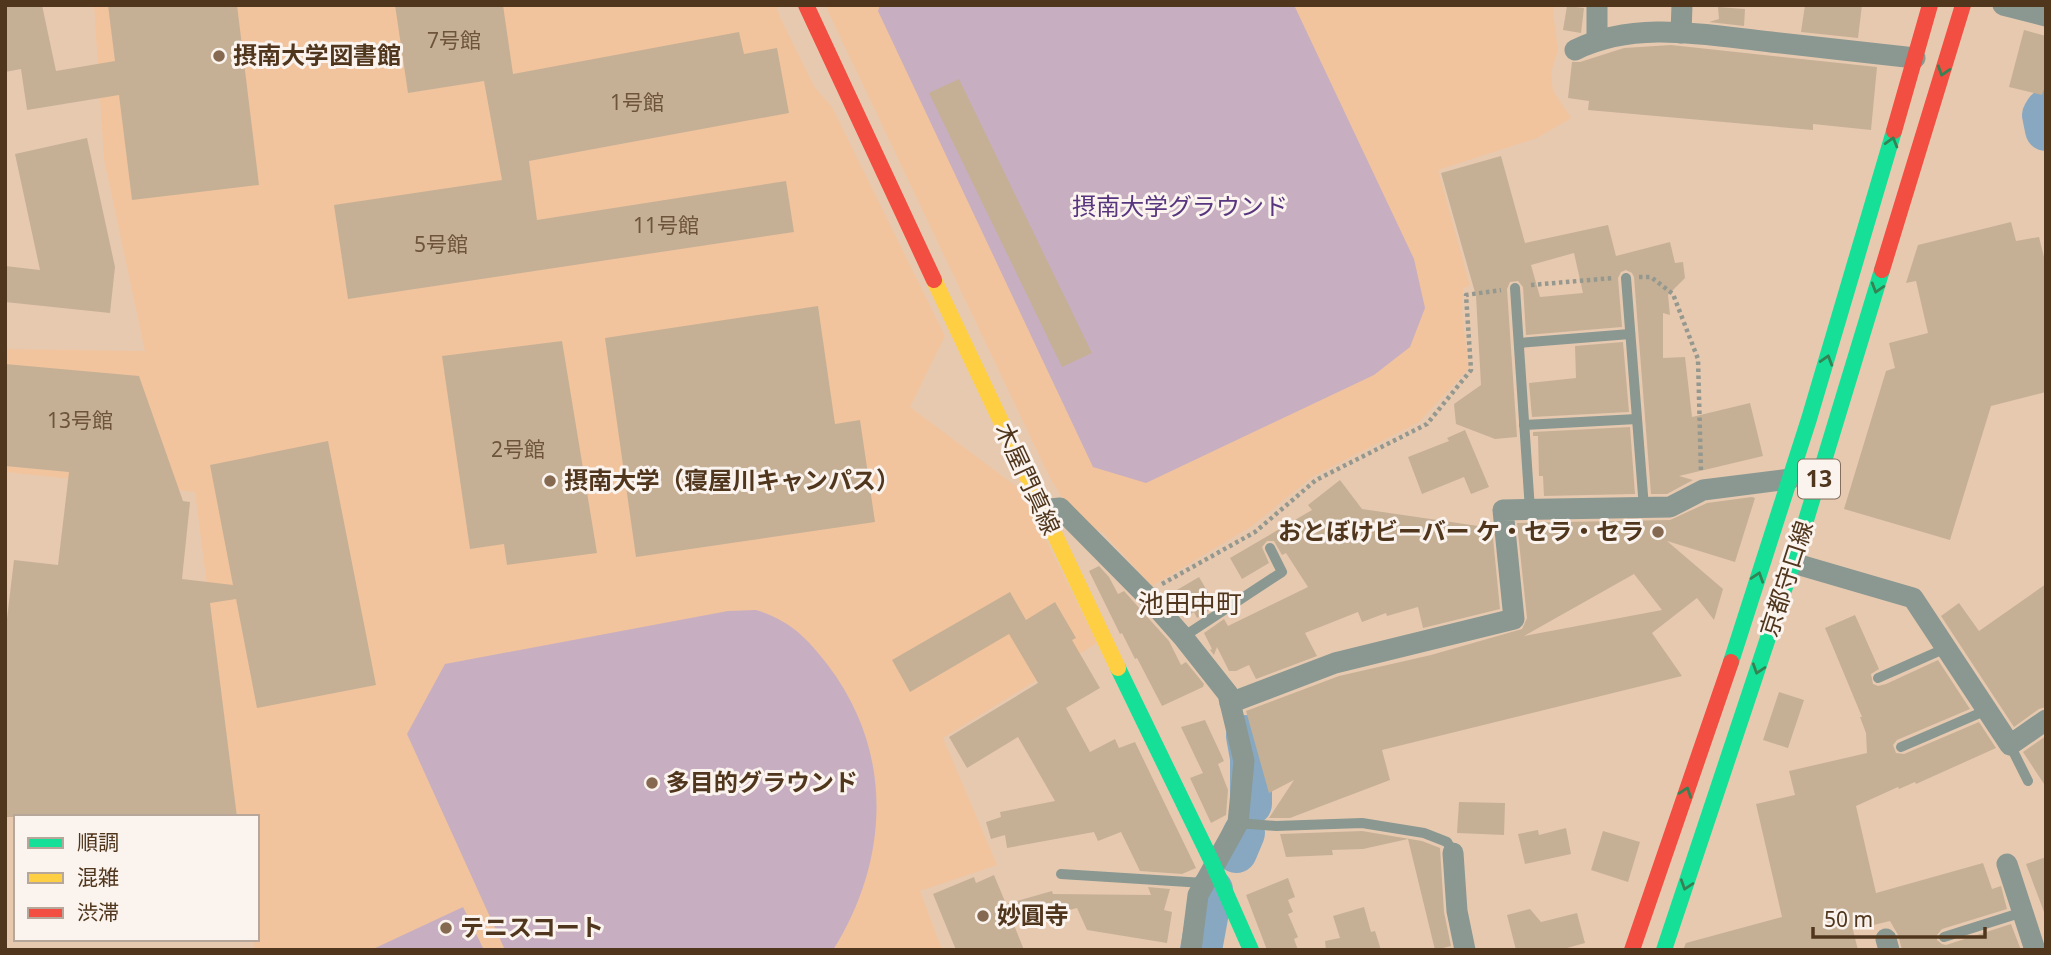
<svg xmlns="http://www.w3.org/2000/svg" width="2051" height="955" font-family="'Noto Sans','Noto Sans JP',sans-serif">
	<rect width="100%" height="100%" fill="#e7c9b0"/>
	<g fill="#f1c49d">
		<polygon points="94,5 777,5 779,15 815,88 832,107 945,336 910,407 1021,490 1097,643 943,738 997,865 920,891 942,950 255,950 253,939 257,939 257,817 237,817 195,492 5,472 5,349 145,351 104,159"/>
		<polygon points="825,5 1554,5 1554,20 1558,50 1551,72 1553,91 1571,118 1537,138 1438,170 1470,286 1463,288 1462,313 1469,368 1419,422 1312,477 1252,526 1152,586 1102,532 1087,526 1071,511 1051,480"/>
	</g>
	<g fill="#c7aec1">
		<polygon points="880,5 1294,5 1414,259 1425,308 1410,347 1374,375 1146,483 1093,467 878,11"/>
		<path d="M756 610C789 620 806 637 827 664 894 751 890 859 833 950H505L407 734 445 664 728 611Z"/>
		<polygon points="463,907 484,950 371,950"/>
	</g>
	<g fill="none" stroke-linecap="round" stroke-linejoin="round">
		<g stroke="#87a8c0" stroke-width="42">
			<polyline points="2046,110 2043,115 2046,130"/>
			<polyline points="1247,736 1251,758 1251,804"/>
			<polyline points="1236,852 1244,833"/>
			<polyline points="1201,950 1212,890"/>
		</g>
	</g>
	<g fill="#c5b096" fill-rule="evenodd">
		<polygon points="5,5 42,5 56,71 115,61 108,5 237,5 259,185 132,200 119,95 27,110 21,69 5,72"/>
		<polygon points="395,5 503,5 513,74 739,32 744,54 777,48 789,113 529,161 537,220 786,181 794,232 348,299 334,205 502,180 484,81 408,93"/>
		<polygon points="1805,5 1862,5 1858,38 1801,32"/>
		<polygon points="1567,6 1584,8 1581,33 1563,30"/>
		<polygon points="1718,7 1745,9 1744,26 1709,22 1719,19"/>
		<polygon points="2024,30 2046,36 2046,82 2042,95 2009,87"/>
		<polygon points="1671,45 1877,67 1871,130 1813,124 1813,130 1588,110 1589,101 1568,98 1572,62 1580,62 1624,48"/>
		<polygon points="959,79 1092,353 1062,367 929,93"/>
		<polygon points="87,138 115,267 110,313 5,302 5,266 40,270 15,154"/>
		<path d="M1501 156 1525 243 1608 225 1616 256 1670 242 1675 263 1683 262 1685 278 1668 295 1670 315 1663 313V358L1685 357 1692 417 1750 403 1763 456 1679 476 1693 480 1667 494H1651L1634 277 1632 273 1626 270 1621 272 1618 278 1622 327 1526 335 1523 287 1518 281 1510 282 1507 289 1517 437 1495 439 1456 424 1454 404 1481 385 1476 296 1441 173ZM1574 253 1583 293 1540 297 1531 265Z"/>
		<polygon points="2011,222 2016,241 2039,237 2046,265 2046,392 1991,406 1950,540 1844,509 1886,371 1895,368 1889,343 1928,333 1916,281 1906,283 1918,245"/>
		<polygon points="818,306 835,424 860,420 875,522 636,557 605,338"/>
		<polygon points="562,341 597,553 507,565 504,544 470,549 442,356"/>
		<polygon points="1623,342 1629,412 1532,417 1529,383 1576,378 1575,346"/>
		<polygon points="5,364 139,376 183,501 190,502 182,579 233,585 210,465 328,441 376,685 257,708 236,599 210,603 237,817 5,817 5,635 14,560 58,565 69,472 5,466"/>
		<polygon points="1630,427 1635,494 1544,496 1543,476 1539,476 1538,436 1533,436 1533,432"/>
		<polygon points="1465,430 1489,487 1471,494 1464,477 1422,494 1408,457 1449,441 1447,438"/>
		<polygon points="1340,480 1362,509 1492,528 1500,609 1423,628 1418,607 1387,616 1386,613 1362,622 1358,612 1305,633 1317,656 1256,679 1249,665 1236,671 1229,671 1217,647 1214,655 1210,650 1212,649 1204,633 1224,619 1228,626 1308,587 1286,553 1282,555 1274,541 1267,541 1262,547 1269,563 1242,579 1230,558 1312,510 1308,505"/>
		<path d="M1752 497 1755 498 1735 562 1667 541 1723 589 1714 620 1697 598 1652 633 1682 676 1382 750 1390 780 1290 818H1269L1294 780 1269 793 1246 711 1339 676 1431 655 1522 629 1527 618 1517 523 1670 520 1707 503ZM1634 574 1662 610 1524 636Z"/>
		<polygon points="1099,566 1109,577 1118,594 1124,591 1169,641 1181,665 1186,662 1204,684 1203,687 1162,706 1137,658 1135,659 1122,633 1120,634 1089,571"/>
		<polygon points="1199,577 1216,606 1197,618 1194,612 1184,618 1165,597"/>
		<polygon points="2046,584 2046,707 2039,709 2014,727 1941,616 1959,603 1979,631"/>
		<polygon points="1010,592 1026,620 1055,602 1076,638 1072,640 1100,688 1066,708 1090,752 1115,739 1119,748 1135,742 1196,868 1182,874 1140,871 1121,832 1098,841 1094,832 1007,848 1005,835 991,839 986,822 1001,817 1000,812 1055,801 1018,737 967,768 949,737 1038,683 1009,634 910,692 892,660"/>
		<polygon points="1855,615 1879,669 1871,674 1873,684 1878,686 1886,684 1938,660 1970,709 1897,740 1893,745 1896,753 1904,754 1979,722 1996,748 1916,784 1915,782 1899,789 1898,787 1856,806 1876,893 1983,863 1992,889 2001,886 2007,909 1942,929 1937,935 1937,940 1942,944 1946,945 2011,924 2021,950 1902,950 1898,935 1890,921 1853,930 1858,950 1683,950 1686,943 1782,917 1756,804 1795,795 1789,771 1867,753 1866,733 1860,717 1862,717 1825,628"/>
		<polygon points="1779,692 1804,700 1788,748 1763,740"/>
		<polygon points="1205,720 1224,761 1218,764 1228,790 1226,815 1211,823 1190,778 1203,773 1181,727"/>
		<polygon points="2046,736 2046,787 2023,752"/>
		<polygon points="1459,802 1505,803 1504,835 1457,833"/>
		<polygon points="1566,828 1571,854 1525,864 1518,834 1538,830 1539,835"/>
		<polygon points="1362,831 1422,841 1440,848 1444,912 1451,946 1435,950 1408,839 1363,849 1332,850 1333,855 1286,857 1280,834"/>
		<polygon points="1603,831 1640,842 1628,882 1591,870"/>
		<polygon points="2046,857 2046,911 2044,912 2026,864"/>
		<polygon points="994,875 1006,904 1052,891 1053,894 1151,895 1148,887 1170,889 1164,910 1172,912 1167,943 1087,930 1077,908 1014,925 1024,950 956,950 933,894 974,877 976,883"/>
		<polygon points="1288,878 1295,897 1288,900 1293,912 1288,914 1298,937 1294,939 1298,950 1267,950 1246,895"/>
		<polygon points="1364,907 1371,932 1375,931 1381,950 1326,950 1325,941 1340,938 1333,916"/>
		<polygon points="1530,909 1541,922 1577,913 1585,943 1560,950 1516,950 1507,915"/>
	</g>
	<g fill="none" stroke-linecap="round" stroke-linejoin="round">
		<g stroke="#95988e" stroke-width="4.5" stroke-dasharray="3.5 3.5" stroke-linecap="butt">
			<polyline points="1639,277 1651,277 1673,294 1698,359 1701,472"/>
			<polyline points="1531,285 1613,278"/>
			<polyline points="1162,584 1255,532 1316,480 1427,424 1471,370 1466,295 1501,290"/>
		</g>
		<g stroke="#8a9891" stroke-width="10">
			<polyline points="1626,278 1644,508"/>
			<polyline points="1515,288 1530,510"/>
			<polyline points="1519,343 1630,334"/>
			<polyline points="1524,425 1637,419"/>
			<polyline points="1183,637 1282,572 1270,548"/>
			<polyline points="1878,678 1946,648"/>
			<polyline points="2010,745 2028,781"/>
			<polyline points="1901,747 1987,710"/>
			<polyline points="1238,823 1276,826 1362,823 1424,833 1447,842 1453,853"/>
			<polyline points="1061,874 1204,883"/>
			<polyline points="1944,937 2023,912"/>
		</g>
		<g stroke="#8a9891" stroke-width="21">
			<polyline points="2003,5 2046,16"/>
			<polyline points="1681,33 1682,5"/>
			<polyline points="1597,39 1597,5"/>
			<path d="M1575 50C1636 20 1706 35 1771 42 1819 47 1867 53 1915 58"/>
			<polyline points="1041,510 1060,508 1145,594 1183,637 1228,694 1244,761 1238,823 1198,895 1191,950"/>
			<polyline points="1793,563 1913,598 2010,745 2046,720"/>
			<polyline points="1230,703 1335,663 1514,619 1503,510 1670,507 1703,490 1790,479"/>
			<polyline points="1453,853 1457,911 1465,950"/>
			<polyline points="2007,864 2035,950"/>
			<polyline points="1886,939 1889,950"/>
		</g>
		<g stroke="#16e098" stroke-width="16">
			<polyline points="1731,662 1809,419 1894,131"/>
			<polyline points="1118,668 1213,864 1251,950"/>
			<polyline points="1664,950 1793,563 1882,270"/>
		</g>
		<polyline stroke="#ffcf43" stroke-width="16" points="934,280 1118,668"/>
		<g stroke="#f24e42" stroke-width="16">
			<polyline points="806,5 934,280"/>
			<polyline points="1894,131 1930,5"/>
			<polyline points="1882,270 1963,5"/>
			<polyline points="1632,950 1731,662"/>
		</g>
	</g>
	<defs><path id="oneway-chevron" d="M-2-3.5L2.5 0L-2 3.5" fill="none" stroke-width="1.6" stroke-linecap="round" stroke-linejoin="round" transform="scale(1.75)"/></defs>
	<g stroke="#368254">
		<use href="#oneway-chevron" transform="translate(1943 71) rotate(107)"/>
		<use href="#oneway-chevron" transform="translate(1892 142) rotate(-74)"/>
		<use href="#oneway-chevron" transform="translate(1877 288) rotate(107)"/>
		<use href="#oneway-chevron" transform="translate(1827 360) rotate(-73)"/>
		<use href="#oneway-chevron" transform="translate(1758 577) rotate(-72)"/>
		<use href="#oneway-chevron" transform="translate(1758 669) rotate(108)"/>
		<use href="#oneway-chevron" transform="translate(1686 792) rotate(-71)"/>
		<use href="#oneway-chevron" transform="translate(1686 885) rotate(108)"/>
	</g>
	<g fill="#856950" stroke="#faf3ee" stroke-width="2.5">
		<circle cx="219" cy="56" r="7"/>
		<circle cx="550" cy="481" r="7"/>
		<circle cx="1658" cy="532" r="7"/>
		<circle cx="652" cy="783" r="7"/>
		<circle cx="983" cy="916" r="7"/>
		<circle cx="446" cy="928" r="7"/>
	</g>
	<g text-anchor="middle" stroke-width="6" stroke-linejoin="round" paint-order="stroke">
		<g font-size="21" fill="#6d543b">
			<text x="454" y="48">7号館</text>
			<text x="637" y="110">1号館</text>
			<text x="666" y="233">11号館</text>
			<text x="441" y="252">5号館</text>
			<text x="80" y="428">13号館</text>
			<text x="518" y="457">2号館</text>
		</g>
		<rect fill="#faf3ee" stroke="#836f5c" stroke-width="2" x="1798" y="459.5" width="42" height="39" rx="5"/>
		<g font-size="23" font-weight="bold" fill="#50361d">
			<text x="1819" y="487">13</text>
		</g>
		<g font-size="24" font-weight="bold" fill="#50361d" stroke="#faf3ee" text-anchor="start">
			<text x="233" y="64">摂南大学図書館</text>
			<text x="564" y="489">摂南大学（寝屋川キャンパス）</text>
			<text x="1644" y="540" text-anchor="end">おとぼけビーバー ケ・セラ・セラ</text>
			<text x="666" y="791">多目的グラウンド</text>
			<text x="997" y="924">妙圓寺</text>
			<text x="460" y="936">テニスコート</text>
		</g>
		<g font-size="24" fill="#57357f" stroke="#faf3ee">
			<text x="1180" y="215">摂南大学グラウンド</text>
		</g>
		<g font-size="24" fill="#50361d" stroke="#faf3ee">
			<text transform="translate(1027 479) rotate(65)" y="8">木屋門真線</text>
			<text transform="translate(1787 579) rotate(-72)" y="8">京都守口線</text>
		</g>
		<g font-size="26" fill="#50361d" stroke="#faf3ee">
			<text x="1190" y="613">池田中町</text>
		</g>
	</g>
	<rect width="2051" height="955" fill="none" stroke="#50361d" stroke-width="14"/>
	<rect x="14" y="815" width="245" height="126" fill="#faf3ee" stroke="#b6a79a" stroke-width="2"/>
	<rect x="28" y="838" width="35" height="10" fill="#16e098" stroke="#b6a79a" stroke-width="2"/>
	<text x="77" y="850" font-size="21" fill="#50361d">順調</text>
	<rect x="28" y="873" width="35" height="10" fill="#ffcf43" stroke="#b6a79a" stroke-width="2"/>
	<text x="77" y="885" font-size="21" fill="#50361d">混雑</text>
	<rect x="28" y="908" width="35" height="10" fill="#f24e42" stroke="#b6a79a" stroke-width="2"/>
	<text x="77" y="920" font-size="21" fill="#50361d">渋滞</text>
	<path d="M1813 927v10h172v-10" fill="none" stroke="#50361d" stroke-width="3.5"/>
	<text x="1824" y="927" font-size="21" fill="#50361d" stroke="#faf3ee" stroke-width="5" paint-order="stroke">50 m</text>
</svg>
